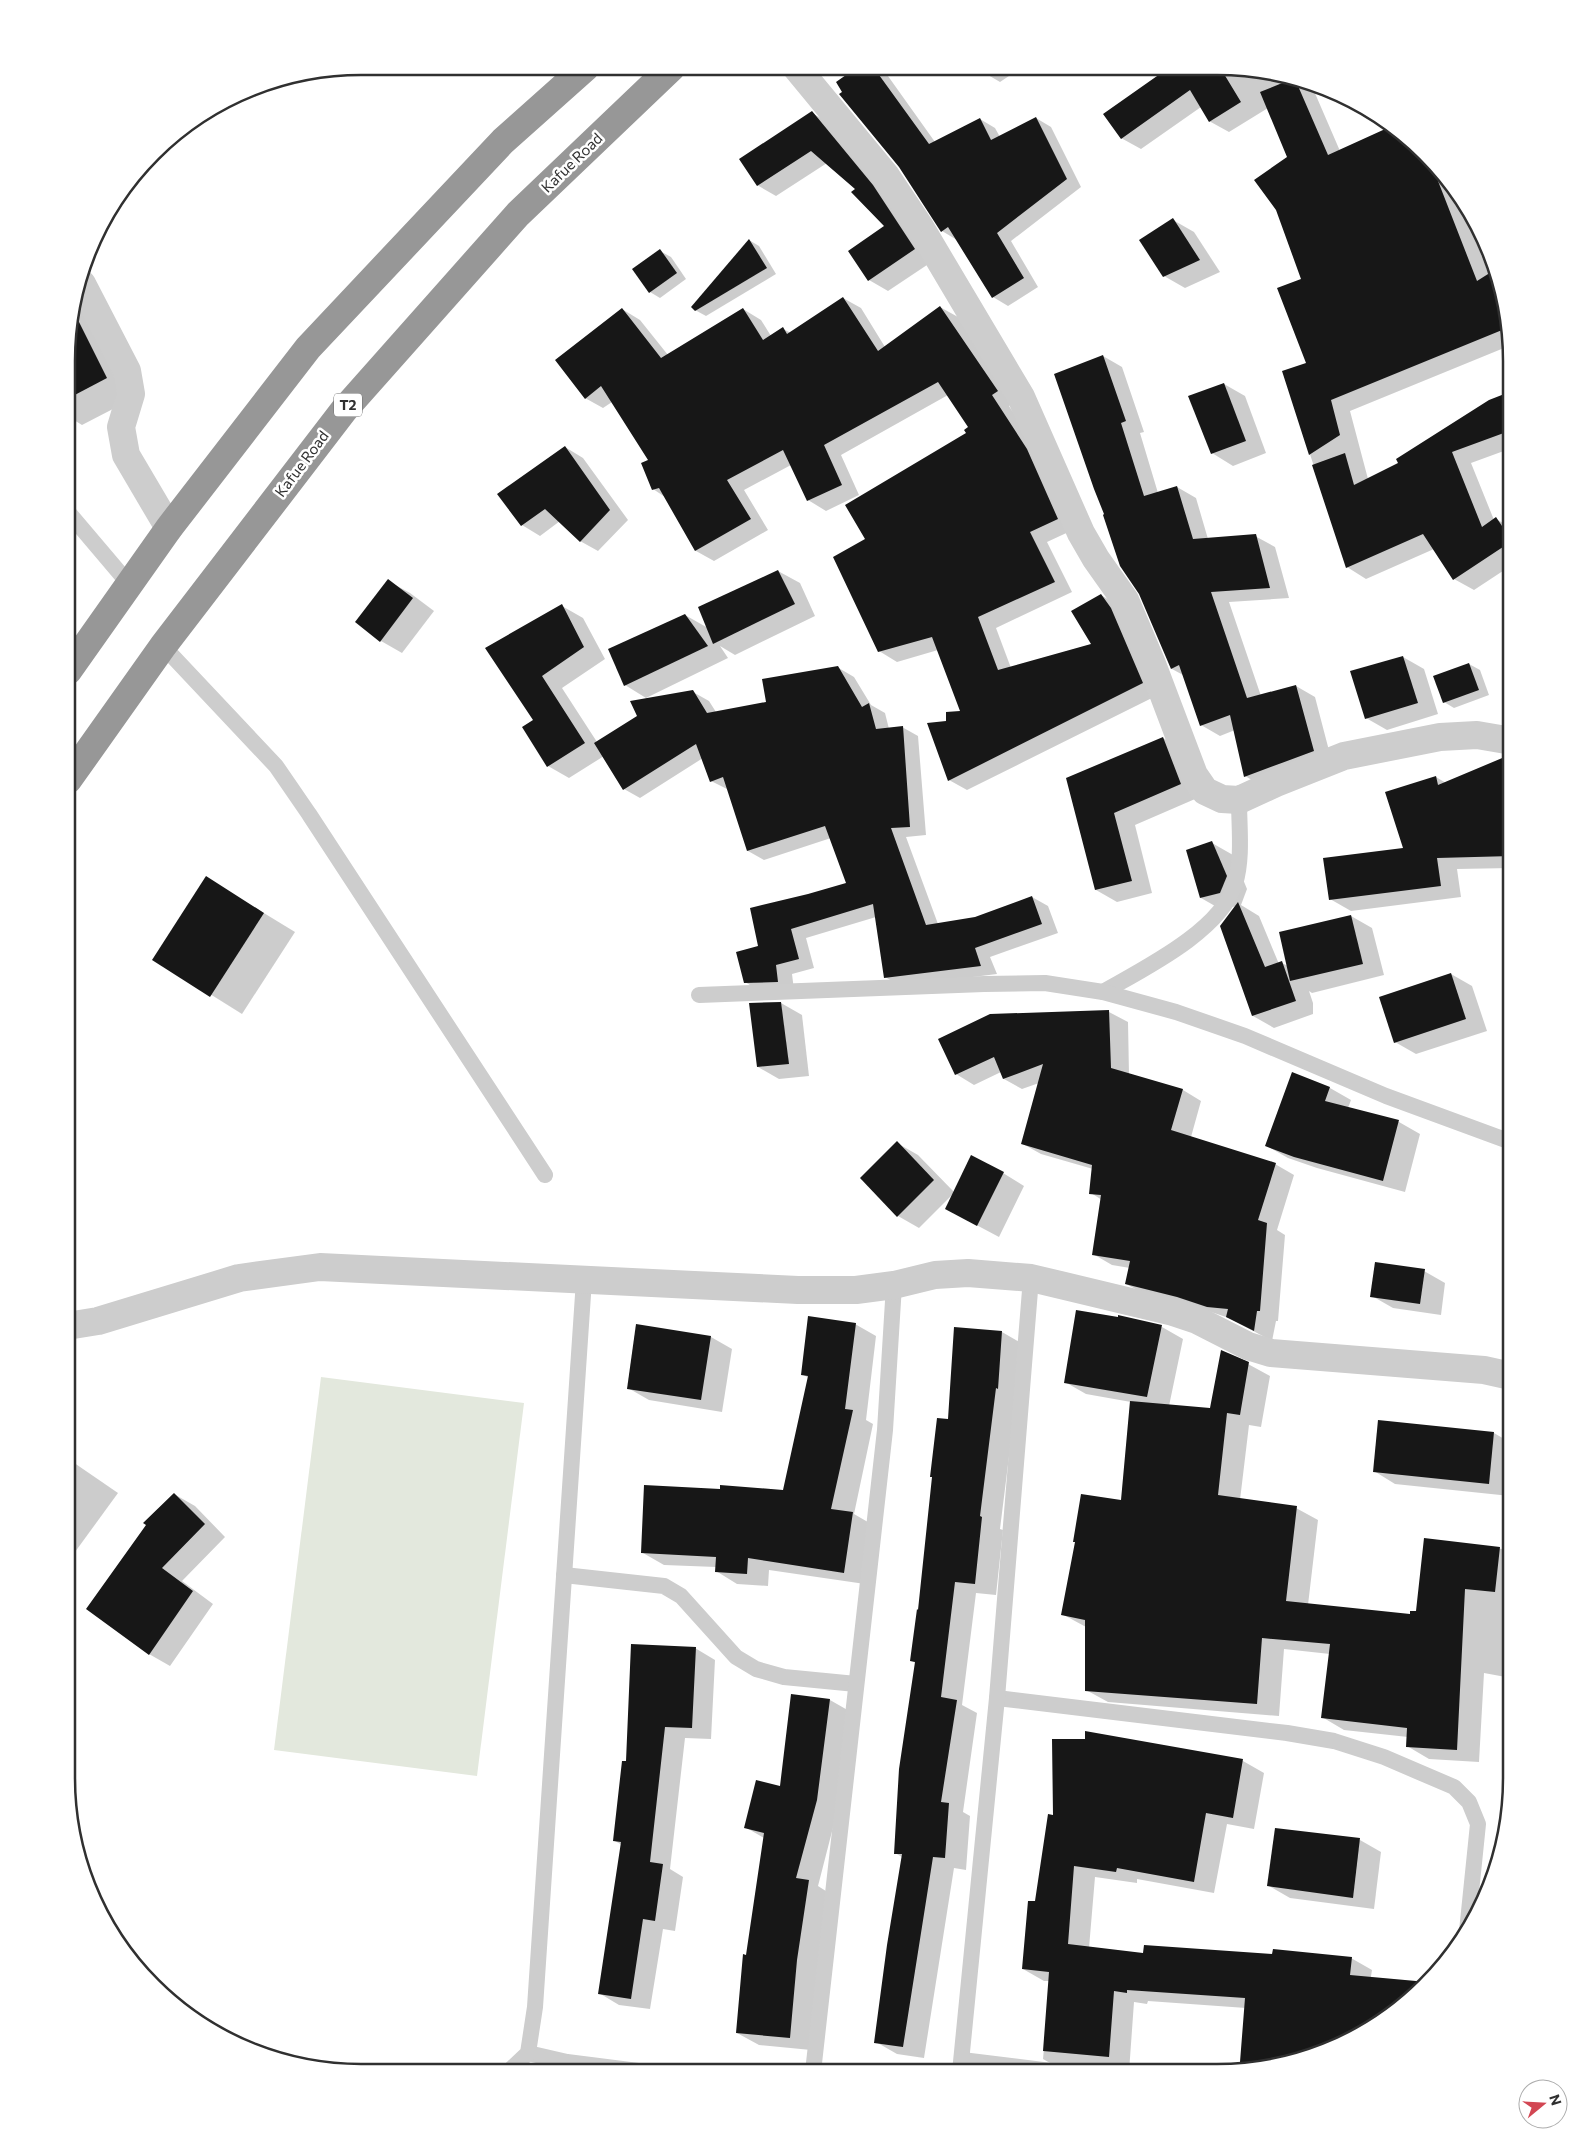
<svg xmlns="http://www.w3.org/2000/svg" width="1578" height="2139" font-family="Commissioner,sans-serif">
	<rect width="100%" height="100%" fill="#fff"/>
	<polygon fill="#e3e8dd" points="321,1377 524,1403 477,1776 274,1750"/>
	<g fill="#0003">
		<polygon points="858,68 883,69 935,142 980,119 995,128 1000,137 1036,118 1051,127 1081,187 1011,241 1038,287 1008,306 993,297 957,240 942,231 900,167 837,83"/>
		<polygon points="980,68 1021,68 1000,82 983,72"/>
		<polygon points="1169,69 1256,69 1311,84 1340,151 1401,131 1439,167 1458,195 1489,275 1502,285 1512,360 1504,348 1350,411 1368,479 1400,463 1512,392 1512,448 1471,463 1494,520 1496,519 1512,528 1512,565 1474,590 1454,579 1434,549 1366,579 1347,567 1283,372 1307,364 1302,279 1289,158 1268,108 1229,132 1209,121 1201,107 1141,149 1121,138 1104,114"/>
		<polygon points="812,113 831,124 933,261 888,291 869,280 850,251 886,227 857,189 827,163 776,196 757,185"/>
		<polygon points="1173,220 1194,232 1220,272 1185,288 1164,276"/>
		<polygon points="749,240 759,246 776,274 706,316 695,310"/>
		<polygon points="660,251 671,257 686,279 660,298 650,292"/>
		<polygon points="81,285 138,396 82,425 69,417 69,322"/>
		<polygon points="843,298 861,308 885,347 940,307 958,317 1015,402 1009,406 1045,461 1075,529 1047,542 1072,592 996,628 1011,668 1092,644 1101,595 1119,606 1160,694 967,790 949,780 947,722 962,713 938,650 897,662 879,651 867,539 967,434 969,427 948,395 841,455 859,495 826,511 808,500 791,465 744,490 768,530 714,561 696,551 665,497 653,489 650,460 612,402 603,408 585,398 622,309 640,320 668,355 743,309 761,320 771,336 783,329 791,333"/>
		<polygon points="1103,356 1122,367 1144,432 1140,433 1158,493 1177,487 1196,498 1208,539 1255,536 1275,547 1289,598 1229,602 1261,696 1296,686 1315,697 1332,762 1264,787 1245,776 1235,730 1220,736 1201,725 1183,675 1172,669"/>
		<polygon points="1224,384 1245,396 1266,453 1233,466 1212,453"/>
		<polygon points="565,447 583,458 628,520 598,551 580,541 560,521 540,536 522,525 499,494"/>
		<polygon points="778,571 800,583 815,616 735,655 720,646 728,658 646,698 625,685 685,615 708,628"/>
		<polygon points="388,581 410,593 434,611 402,653 381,641"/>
		<polygon points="562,606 583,618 605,659 562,688 597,742 693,692 709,701 716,712 768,703 837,667 854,677 871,705 885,713 889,729 902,727 918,736 926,835 906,837 938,924 976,918 1032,897 1048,906 1058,933 990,957 997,974 901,986 885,977 876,917 806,938 814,968 792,974 794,990 761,992 745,982 759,947 848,884 831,838 764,860 748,851 729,790 711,781 703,758 640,798 624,789 604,756 569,778 548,766 535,721 486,648"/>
		<polygon points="1512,651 1512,667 1506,654"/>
		<polygon points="1403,657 1424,669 1438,714 1387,730 1366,718"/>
		<polygon points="1469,664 1480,670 1489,695 1454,708 1444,702"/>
		<polygon points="1163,738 1184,750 1202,796 1135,825 1152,893 1117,902 1096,890 1068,779"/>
		<polygon points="1512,757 1512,868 1457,869 1461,897 1351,911 1330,899 1404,849 1436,777 1446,783"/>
		<polygon points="1212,843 1233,855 1247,889 1241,905 1259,916 1279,964 1282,963 1288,966 1351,916 1372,928 1384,975 1312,993 1309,991 1313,1003 1313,1014 1274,1028 1253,1016 1236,906 1222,910 1201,898"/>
		<polygon points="206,878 295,932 242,1014 154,959"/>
		<polygon points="1451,974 1472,986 1487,1031 1416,1054 1395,1042"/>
		<polygon points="781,1003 802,1015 809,1076 779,1079 758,1067"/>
		<polygon points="1109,1012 1128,1022 1129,1074 1183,1090 1201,1101 1191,1137 1275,1164 1294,1175 1277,1230 1285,1235 1278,1321 1276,1321 1272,1341 1229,1318 1196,1307 1145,1294 1126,1284 1130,1268 1112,1265 1093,1254 1102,1200 1091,1193 1093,1169 1041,1154 1023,1144 1039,1083 1022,1089 1004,1079 1001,1072 974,1085 956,1074 940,1039"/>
		<polygon points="1292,1074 1330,1088 1351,1100 1348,1108 1399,1122 1420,1134 1405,1192 1317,1168 1288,1158 1267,1146"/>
		<polygon points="897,1143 918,1155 954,1192 1003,1173 1024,1186 999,1237 967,1220 953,1194 919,1228 898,1216"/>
		<polygon points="1424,1271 1445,1283 1441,1315 1393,1308 1372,1296"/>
		<polygon points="855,1324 876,1336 866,1420 873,1424 854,1514 873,1525 865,1584 769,1570 768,1586 737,1584 716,1571 716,1567 664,1565 643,1553 784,1491 809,1378 802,1374"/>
		<polygon points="1162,1327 1183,1339 1169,1406 1211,1410 1248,1364 1270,1376 1261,1427 1249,1425 1240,1500 1296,1508 1318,1520 1308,1605 1411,1615 1417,1612 1425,1540 1511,1550 1511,1678 1484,1673 1479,1762 1429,1759 1407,1746 1408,1737 1344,1730 1322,1717 1330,1654 1284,1649 1279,1716 1108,1702 1086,1690 1086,1627 1062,1614 1076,1543 1074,1541 1122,1502 1131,1402 1086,1394 1065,1382"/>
		<polygon points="1002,1332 1023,1344 1000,1529 1003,1530 996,1595 976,1593 962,1705 977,1713 963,1812 970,1816 966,1870 954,1868 924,2058 897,2054 876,2042 902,1857 895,1853 916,1663 912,1661 949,1421"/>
		<polygon points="711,1337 732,1349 722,1412 649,1400 628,1388"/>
		<polygon points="1494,1433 1511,1443 1510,1496 1395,1484 1374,1471"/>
		<polygon points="67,1458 118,1493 67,1563"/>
		<polygon points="174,1494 195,1506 225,1537 182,1581 213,1604 170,1666 149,1654 88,1609"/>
		<polygon points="695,1648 715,1660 711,1739 685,1738 670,1869 683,1877 675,1931 663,1929 650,2009 619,2005 599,1993 622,1845 615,1841 627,1763"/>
		<polygon points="792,1695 830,1700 851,1712 837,1812 818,1886 829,1893 811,2050 759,2045 737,2033 764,1838 745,1827 781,1787"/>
		<polygon points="1086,1732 1243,1761 1264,1773 1254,1829 1227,1824 1214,1893 1137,1879 1137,1883 1095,1877 1089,1948 1144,1954 1351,1958 1372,1970 1362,2033 1348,2042 1293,2063 1253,2068 1241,2061 1246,2008 1148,2001 1147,2004 1134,2002 1129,2072 1070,2072 1064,2071 1043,2059 1050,1981 1044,1981 1023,1969 1054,1816 1086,1740"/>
		<polygon points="1360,1840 1381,1852 1374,1909 1290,1898 1269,1886"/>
	</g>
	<g fill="#171717">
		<polygon points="856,68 874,68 929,144 980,118 991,140 1036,117 1067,179 997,233 1024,278 992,298 948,227 941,232 899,167 839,94 842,92 836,82"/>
		<polygon points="1167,69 1221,69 1241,102 1209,122 1190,90 1121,139 1103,114"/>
		<polygon points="1292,79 1295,79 1328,155 1394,125 1439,167 1446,178 1438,181 1477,281 1496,269 1502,285 1507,328 1331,400 1340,435 1309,455 1282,371 1306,363 1277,288 1301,279 1276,210 1254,180 1287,157 1260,92"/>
		<polygon points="812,111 873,185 915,249 868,281 848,251 884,226 851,192 855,189 811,151 757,186 739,159"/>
		<polygon points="1173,218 1200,260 1163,277 1139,240"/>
		<polygon points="749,239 767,268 695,311 691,307"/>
		<polygon points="660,249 677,273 649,293 632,269"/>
		<polygon points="843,297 878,351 940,306 998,391 992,395 1027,449 1058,519 1030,532 1055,582 978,617 998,670 1091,644 1071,611 1101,594 1111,608 1143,683 948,781 927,723 946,721 946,712 960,711 932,637 878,652 833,557 865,539 845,505 966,433 964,430 968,427 938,382 824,445 842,485 807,501 783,450 727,480 751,519 695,551 659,488 652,490 641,463 648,460 601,386 585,399 555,360 622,308 661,358 743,308 763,340 783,327 787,334"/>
		<polygon points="73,310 107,378 69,398 69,322"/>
		<polygon points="1103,355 1126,421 1121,423 1144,496 1177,486 1193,539 1256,534 1270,588 1211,592 1247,698 1296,685 1314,751 1244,777 1230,715 1200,726 1179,665 1171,669 1139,594 1120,566 1103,515 1104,514 1094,489 1054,374"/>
		<polygon points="1224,383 1246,441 1211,454 1188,396"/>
		<polygon points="1512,391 1512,430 1452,452 1482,527 1496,517 1512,541 1453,580 1423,534 1346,568 1312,465 1345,453 1354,485 1398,463 1396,459 1489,400"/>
		<polygon points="565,446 610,510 580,542 545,509 521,526 497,494"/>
		<polygon points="778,570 795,604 713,644 698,607"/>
		<polygon points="388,579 413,598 380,642 355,622"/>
		<polygon points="562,604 584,647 542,676 585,743 547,767 522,727 533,720 485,648"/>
		<polygon points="685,614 708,646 624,686 608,649"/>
		<polygon points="1403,656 1418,703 1365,719 1350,671"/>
		<polygon points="1469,663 1479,690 1443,703 1433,676"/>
		<polygon points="838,666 862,707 869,703 876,729 903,726 910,827 891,828 926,925 975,917 1032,896 1042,924 975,948 981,966 884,978 873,904 791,929 799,959 776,965 778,982 744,983 736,952 758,946 750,908 808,894 846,883 825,826 747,851 723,777 710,782 696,744 623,790 594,743 637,716 630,701 693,690 707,713 766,702 762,679"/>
		<polygon points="1163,737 1181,784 1114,813 1132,881 1095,890 1066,778"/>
		<polygon points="1507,756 1512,756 1512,856 1437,858 1441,886 1329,900 1323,858 1403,848 1385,792 1436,776 1438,785"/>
		<polygon points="1212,841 1227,876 1220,893 1200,898 1186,850"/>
		<polygon points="206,876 264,913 210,997 152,960"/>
		<polygon points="1238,902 1265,967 1282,961 1296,1001 1252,1016 1220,926"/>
		<polygon points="1351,915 1363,964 1290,981 1279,932"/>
		<polygon points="1451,973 1466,1019 1394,1043 1379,997"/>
		<polygon points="781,1002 789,1064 757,1067 749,1003"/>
		<polygon points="1109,1010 1111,1068 1183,1089 1171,1130 1276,1163 1258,1220 1267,1223 1260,1311 1257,1311 1254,1331 1226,1317 1228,1309 1207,1307 1177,1297 1125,1284 1130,1261 1092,1255 1101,1195 1089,1194 1092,1165 1021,1144 1043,1064 1003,1079 994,1057 955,1075 938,1039 990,1014"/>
		<polygon points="1292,1072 1330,1087 1325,1101 1399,1120 1383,1181 1294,1157 1265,1146"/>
		<polygon points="897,1141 934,1180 897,1217 860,1178"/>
		<polygon points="971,1155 1004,1172 977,1226 945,1209"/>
		<polygon points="1375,1262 1425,1269 1420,1304 1370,1297"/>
		<polygon points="1076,1310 1118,1317 1118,1315 1162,1325 1147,1397 1064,1383"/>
		<polygon points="808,1316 856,1323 845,1409 853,1410 831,1509 853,1512 844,1573 748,1558 747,1574 715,1572 716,1557 641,1553 644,1485 720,1489 720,1485 783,1490 808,1376 801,1375"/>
		<polygon points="636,1324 711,1336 701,1400 627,1389"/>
		<polygon points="954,1327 1002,1331 998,1389 996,1388 980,1516 982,1517 975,1584 955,1582 941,1697 957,1700 941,1802 949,1803 945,1858 933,1857 903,2047 874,2043 887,1945 902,1854 894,1854 899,1769 915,1662 910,1661 917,1609 918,1610 932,1477 930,1477 937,1418 948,1419"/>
		<polygon points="1221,1350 1249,1362 1240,1415 1227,1413 1218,1495 1297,1506 1286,1601 1410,1614 1410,1611 1416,1611 1424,1538 1500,1547 1495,1592 1465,1589 1457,1750 1406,1747 1407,1728 1321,1718 1330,1644 1262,1638 1257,1704 1085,1691 1085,1620 1061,1615 1075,1542 1073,1542 1081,1494 1121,1500 1130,1401 1210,1408"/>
		<polygon points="1378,1420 1494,1432 1489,1484 1373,1472"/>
		<polygon points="174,1493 205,1524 162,1568 193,1591 149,1655 86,1609 146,1525 143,1523"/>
		<polygon points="631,1644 696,1647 692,1728 665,1727 650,1862 663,1864 655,1921 643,1919 631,1999 598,1994 621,1842 613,1841 622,1761 626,1761"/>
		<polygon points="791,1694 830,1699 817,1800 796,1878 809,1880 797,1960 790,2038 736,2033 743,1954 746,1955 764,1833 744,1828 756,1780 780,1786"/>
		<polygon points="1085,1731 1243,1759 1233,1818 1206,1813 1194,1882 1117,1868 1116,1872 1074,1866 1068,1944 1143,1953 1144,1945 1272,1954 1273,1949 1352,1957 1350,1975 1427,1982 1412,2000 1348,2042 1293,2063 1276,2065 1240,2062 1245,1998 1127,1990 1127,1993 1114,1991 1109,2057 1043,2051 1049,1972 1022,1969 1028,1901 1035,1901 1048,1814 1053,1815 1052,1739 1085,1739"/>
		<polygon points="1275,1828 1360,1838 1353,1898 1267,1886"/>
	</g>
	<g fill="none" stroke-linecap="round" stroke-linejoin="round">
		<g stroke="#cdcdcd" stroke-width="16">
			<polyline points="68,512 129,584"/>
			<polyline points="163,646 276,766 309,814 545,1175"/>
			<path d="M1103 992C1143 969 1221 931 1235 884 1243 858 1239 827 1239 800"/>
			<polyline points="699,995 984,984 1045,983 1103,992 1176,1012 1245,1036 1386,1096 1511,1142"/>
			<polyline points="564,1575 664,1586 681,1596 736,1657 756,1669 784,1677 856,1684"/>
			<polyline points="997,1698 1287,1733 1334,1741 1384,1757 1454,1787 1469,1802 1478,1824 1467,1931"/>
			<polyline points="528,2053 567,2062 638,2071"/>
			<polyline points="962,2060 1059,2072"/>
			<polyline points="509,2071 528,2053 535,2007 584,1280"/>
			<polyline points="813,2072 885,1430 894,1285"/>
			<polyline points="960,2072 997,1698 1031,1278"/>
		</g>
		<g stroke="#cdcdcd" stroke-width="28">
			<polyline points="796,67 886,176 920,227 1021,397 1081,533 1096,559 1125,600 1152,664 1194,775 1205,791 1222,799 1239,800 1276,783 1344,756 1440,737 1477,735 1512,741"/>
			<polyline points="82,284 127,371 131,394 121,427 126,455 169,528"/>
			<polyline points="67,1326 98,1321 239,1278 320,1267 798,1290 856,1290 894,1285 935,1275 968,1273 1031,1278 1173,1312 1197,1320 1248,1346 1271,1353 1484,1370 1511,1376"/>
		</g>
		<g stroke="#979797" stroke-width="28">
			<polyline points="68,671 169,528 308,348 503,141 586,67"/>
			<polyline points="68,780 163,646 344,410 518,214 672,67"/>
		</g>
	</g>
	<g text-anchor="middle" stroke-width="5" stroke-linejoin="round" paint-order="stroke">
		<rect fill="#fff" stroke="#6e6e6e" stroke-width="1" x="334" y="393.5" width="28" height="23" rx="4"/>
		<g font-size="14" font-weight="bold" fill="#303030">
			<text x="348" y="410">T2</text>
		</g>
		<g font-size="15" fill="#303030" stroke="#fff">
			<text transform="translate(572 163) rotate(-44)" y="5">Kafue Road</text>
			<text transform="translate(302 464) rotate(-53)" y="5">Kafue Road</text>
		</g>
	</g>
	<path d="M0 0H1578V2139H0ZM361 75H1217A286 286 0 0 1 1503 361V1778A286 286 0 0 1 1217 2064H361A286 286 0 0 1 75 1778V361A286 286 0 0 1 361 75Z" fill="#fff" fill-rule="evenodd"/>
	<path fill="none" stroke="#303030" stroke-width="2.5" d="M361 75H1217A286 286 0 0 1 1503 361V1778A286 286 0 0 1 1217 2064H361A286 286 0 0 1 75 1778V361A286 286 0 0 1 361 75Z"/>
	<g transform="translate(1543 2104) rotate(72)"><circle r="24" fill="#ffffff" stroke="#acacac"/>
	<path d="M0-4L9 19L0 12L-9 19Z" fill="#d24753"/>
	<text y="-8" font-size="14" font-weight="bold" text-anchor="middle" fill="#303030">N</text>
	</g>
</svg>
